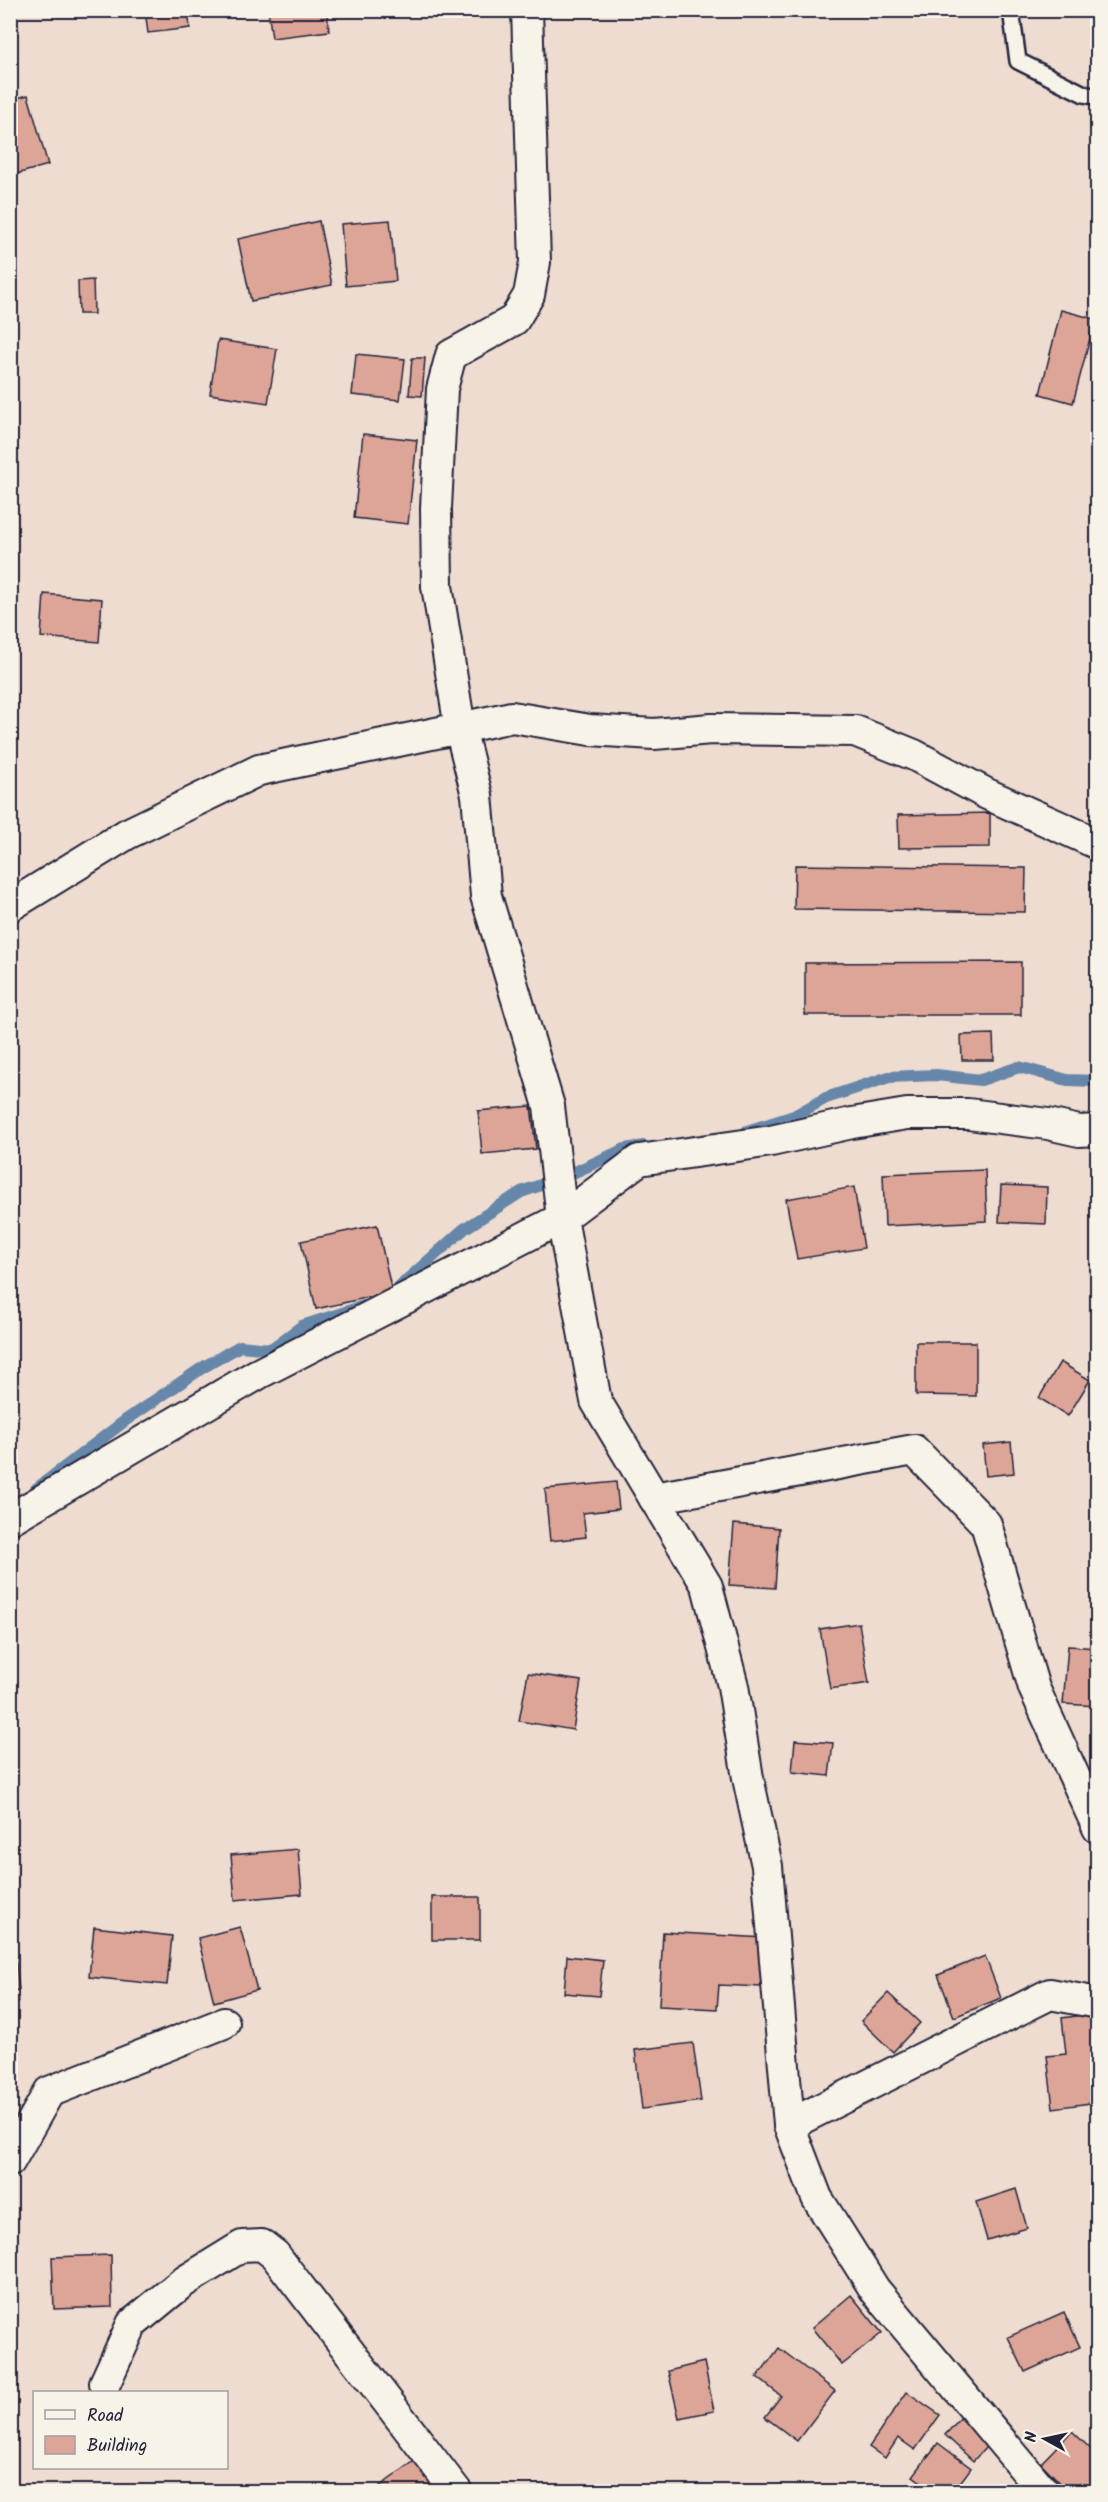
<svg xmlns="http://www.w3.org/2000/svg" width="1108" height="2502" font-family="Kalam,sans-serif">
	<rect width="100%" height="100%" fill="#efdcd0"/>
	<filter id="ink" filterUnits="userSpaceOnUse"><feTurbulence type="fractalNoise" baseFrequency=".0167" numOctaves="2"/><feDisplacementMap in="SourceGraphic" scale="12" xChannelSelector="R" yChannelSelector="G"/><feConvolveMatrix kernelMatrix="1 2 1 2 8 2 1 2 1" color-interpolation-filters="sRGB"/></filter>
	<g filter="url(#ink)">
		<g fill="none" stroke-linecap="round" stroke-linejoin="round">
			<g stroke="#6687a9" stroke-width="12">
				<polyline points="747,1131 794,1116 826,1098 889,1077 936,1075 981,1080 1019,1067 1067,1080 1098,1081"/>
				<polyline points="398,1288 464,1229 521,1192 564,1177 625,1149 644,1146"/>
				<polyline points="36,1489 126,1420 202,1368 240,1346 271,1349 302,1326 364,1306"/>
			</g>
		</g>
		<g fill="#dda597" stroke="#22223b" stroke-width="1.5">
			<polygon points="145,10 188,10 190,28 148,33"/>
			<polygon points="268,10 327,10 329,31 272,38"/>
			<polygon points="28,95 48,165 10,176 10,100"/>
			<polygon points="390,220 396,281 346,286 341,224"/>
			<polygon points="319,221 332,285 251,301 238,239"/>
			<polygon points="93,280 94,314 79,314 78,281"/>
			<polygon points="1061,310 1095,319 1073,403 1040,394"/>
			<polygon points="218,340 277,349 268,403 210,394"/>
			<polygon points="356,354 405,359 400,400 352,395"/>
			<polygon points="412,358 425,358 422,396 409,395"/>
			<polygon points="363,434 417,440 408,524 354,518"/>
			<polygon points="44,594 102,599 99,642 41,637"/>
			<polygon points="990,813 990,847 899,848 898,815"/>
			<polygon points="795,865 1026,868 1025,912 794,909"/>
			<polygon points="1021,962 1021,1015 805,1015 805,963"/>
			<polygon points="993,1034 994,1060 962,1060 961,1035"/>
			<polygon points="531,1106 536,1149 482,1154 478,1111"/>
			<polygon points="985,1170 987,1221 885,1226 883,1174"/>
			<polygon points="1001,1185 1047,1187 1046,1224 999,1222"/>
			<polygon points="854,1187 864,1248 797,1259 786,1199"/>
			<polygon points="377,1225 392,1292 316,1309 301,1241"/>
			<polygon points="916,1342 976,1342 976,1396 916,1395"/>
			<polygon points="1060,1362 1090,1380 1068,1416 1039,1398"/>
			<polygon points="1011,1442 1014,1473 986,1476 983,1445"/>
			<polygon points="616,1482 619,1509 583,1513 586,1537 550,1541 545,1489"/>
			<polygon points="734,1524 779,1528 775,1588 729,1585"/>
			<polygon points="859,1623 869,1683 830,1689 820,1629"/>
			<polygon points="1068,1646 1098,1648 1098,1706 1063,1704"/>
			<polygon points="528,1673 581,1681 573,1730 519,1721"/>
			<polygon points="795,1740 833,1743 829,1776 792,1772"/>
			<polygon points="298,1849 302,1894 235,1900 231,1855"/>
			<rect x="432" y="1897" width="48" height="43"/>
			<polygon points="94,1927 172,1936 167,1985 89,1977"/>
			<polygon points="240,1927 257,1990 214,2002 198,1938"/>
			<polygon points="663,1932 765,1938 762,1987 719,1985 717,2009 659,2006"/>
			<polygon points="14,1943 19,1990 10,1991 10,1944"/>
			<polygon points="567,1956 603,1960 599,1996 564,1993"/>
			<polygon points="985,1956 1001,1998 954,2017 938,1975"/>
			<polygon points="888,1993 920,2023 893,2052 861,2021"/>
			<polygon points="1098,2013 1098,2102 1053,2108 1047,2056 1066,2054 1062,2018"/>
			<polygon points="693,2043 701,2101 642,2109 635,2050"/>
			<polygon points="1016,2189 1027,2228 987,2240 976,2202"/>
			<polygon points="111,2255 112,2307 54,2309 52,2257"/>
			<polygon points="851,2295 882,2333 842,2365 812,2328"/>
			<polygon points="1098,2301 1098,2322 1091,2303"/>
			<polygon points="1064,2312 1080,2347 1025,2372 1008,2337"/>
			<polygon points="779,2348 835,2391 797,2441 765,2417 781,2396 757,2377"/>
			<polygon points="704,2362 714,2411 679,2418 668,2371"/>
			<polygon points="907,2392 940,2415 915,2450 898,2438 885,2458 869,2447"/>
			<polygon points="962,2416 990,2443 973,2461 945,2435"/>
			<polygon points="1072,2431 1098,2456 1098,2488 1094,2492 1069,2492 1041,2463"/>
			<polygon points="938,2443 971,2468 953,2492 935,2492 913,2476"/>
			<polygon points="420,2457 444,2492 372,2492"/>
		</g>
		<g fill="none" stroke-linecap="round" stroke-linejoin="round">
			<g stroke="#22223b" stroke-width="20">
				<polyline id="service" points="1011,10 1018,61 1084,94 1098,97"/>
			</g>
			<g stroke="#22223b" stroke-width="34">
				<g id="minor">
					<polyline points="527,10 535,262 529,295 514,320 451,355 442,389 436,508 437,586 460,728 512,717 590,730 654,734 711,729 855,731 914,755 987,794 1098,844"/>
					<polyline points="10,906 127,834 259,770 460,728 477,795 486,896 549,1106 562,1218 639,1160 771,1141 852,1123 907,1114 968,1114 1048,1124 1079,1131 1098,1130"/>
					<polyline points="654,1498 914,1450 986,1524 1034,1688 1098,1828"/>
					<polyline points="10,1519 258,1374 562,1218 596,1401 707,1586 733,1686 748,1778 767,1866 789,2125 817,2198 875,2290 1044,2492"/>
					<polyline points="789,2125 1050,1994 1098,2003"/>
					<polyline points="10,2161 49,2092 224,2023"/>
					<polyline points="105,2383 132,2324 182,2283 242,2246 262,2245 275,2255 457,2492"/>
				</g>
			</g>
			<use href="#service" stroke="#f7f3e8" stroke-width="15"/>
			<use href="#minor" stroke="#f7f3e8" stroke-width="30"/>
		</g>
	</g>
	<rect width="1108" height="2502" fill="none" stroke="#f7f3e8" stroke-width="36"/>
	<rect x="18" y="18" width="1072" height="2466" fill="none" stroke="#22223b" stroke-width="2" filter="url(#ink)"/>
	<rect x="33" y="2391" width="195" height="78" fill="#f7f3e8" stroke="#a29fa3" stroke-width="1.5"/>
	<rect x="45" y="2410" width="30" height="9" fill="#f7f3e8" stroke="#a29fa3" stroke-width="1.5"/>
	<text x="87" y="2421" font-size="18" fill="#22223b">Road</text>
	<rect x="45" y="2436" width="30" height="18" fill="#dda597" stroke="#a29fa3" stroke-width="1.5"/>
	<text x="87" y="2451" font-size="18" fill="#22223b">Building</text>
	<g transform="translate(1045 2439) rotate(278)" stroke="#f7f3e8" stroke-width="4.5" paint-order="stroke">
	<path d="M0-4.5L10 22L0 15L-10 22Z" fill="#22223b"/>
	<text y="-9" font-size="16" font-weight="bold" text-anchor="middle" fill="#22223b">N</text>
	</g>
</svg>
